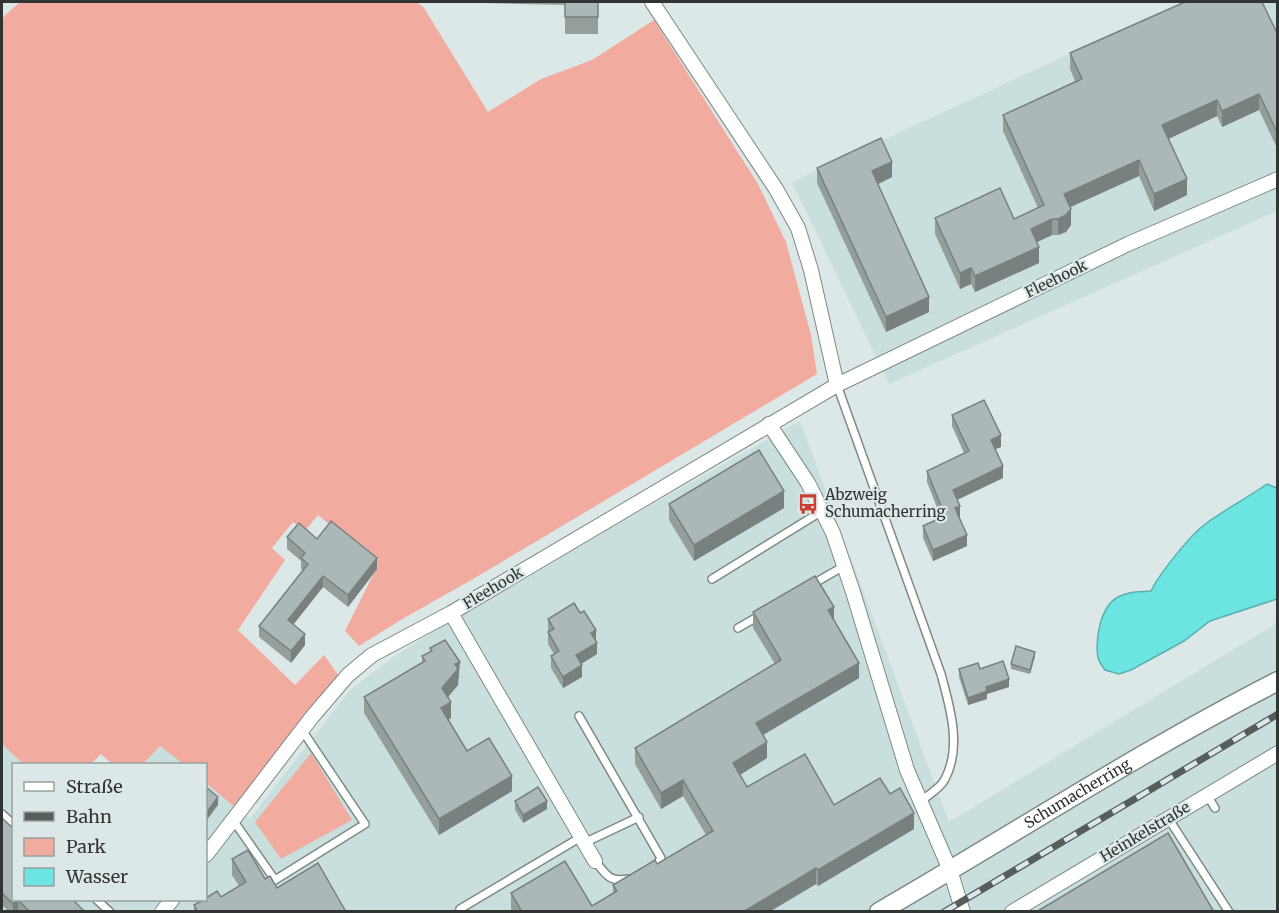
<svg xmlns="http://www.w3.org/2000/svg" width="1279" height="913" font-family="Merriweather,serif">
	<rect width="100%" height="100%" fill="#dce8e7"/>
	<g fill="#c9dfde">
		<polygon points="1182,2 1277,2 1277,211 889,384 792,182"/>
		<polygon points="800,421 949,822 1277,623 1277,911 2,911 2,744 23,764 14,764 14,900 206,900 206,783 250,819 350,690 395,656 468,609"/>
		<polygon points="160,746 183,764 143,764"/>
	</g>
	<g fill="#f2ab9f">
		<polygon points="20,2 417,2 424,8 488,112 541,79 592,60 654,20 758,184 786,242 811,335 817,374 473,579 399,621 359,646 345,631 378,565 318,515 305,531 293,522 272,548 285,560 238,630 295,685 324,655 339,676 237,809 206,783 206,764 183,764 160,746 143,764 112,764 101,754 91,764 23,764 2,744 2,18"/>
		<polygon points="311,753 352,820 281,859 255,822"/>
	</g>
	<path fill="#6ce5e2" stroke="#5ab0ae" stroke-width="1.5" d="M1267 484 1277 488V599L1210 621 1184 641 1131 670 1119 674 1105 670C1103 667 1099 662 1098 658 1095 639 1100 607 1118 597 1128 591 1140 592 1151 591 1159 574 1189 537 1204 525 1224 510 1247 498 1267 484Z"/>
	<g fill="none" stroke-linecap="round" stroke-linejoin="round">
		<g stroke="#7e8989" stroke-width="10">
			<g id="service">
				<path d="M837 385 941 674C950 707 962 747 945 779 941 788 928 795 921 801"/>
				<polyline points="712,579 822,511"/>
				<polyline points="813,584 844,566"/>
				<polyline points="738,628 759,616"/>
				<polyline points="579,716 661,858 656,866 652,868"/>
				<polyline points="1207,795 1215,808"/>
				<polyline points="2,814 14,825"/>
				<polyline points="1168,818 1229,912"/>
				<polyline points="233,820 275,880 365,824 302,730"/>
				<polyline points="584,843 639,817"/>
				<path d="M595 861C607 875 608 882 628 879"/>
				<polyline points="97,900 110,912"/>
				<polyline points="460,909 581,837"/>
			</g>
		</g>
		<g stroke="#7e8989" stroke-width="16">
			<g id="minor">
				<polyline points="652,2 776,189 798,228 811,270 837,385"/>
				<polyline points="769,424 808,483 833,533 853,592 907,770 950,870 963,912"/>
				<polyline points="451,613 595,861"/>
				<polyline points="206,855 312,717 348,675 372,655 451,613 837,385 1128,244 1278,179"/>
				<polyline points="162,912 172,900"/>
				<polyline points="1012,912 1278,753"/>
			</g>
		</g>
		<g stroke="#7e8989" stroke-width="21">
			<g id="secondary">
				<path id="s1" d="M879 912C1012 835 1141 751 1278 681"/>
			</g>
		</g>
		<use href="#service" stroke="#fff" stroke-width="7"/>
		<use href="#minor" stroke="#fff" stroke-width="14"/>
		<use href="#secondary" stroke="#fff" stroke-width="18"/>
		<g stroke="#575d5d" stroke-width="7">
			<polyline id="rail" points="944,912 1278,714"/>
		</g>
		<use href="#rail" stroke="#dce8e7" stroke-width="4.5" stroke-dasharray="14" stroke-linecap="butt"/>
	</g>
	<g fill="#949e9d">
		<polygon points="481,2 598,2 598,34 565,34 565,5 481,3"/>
		<polygon points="1278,35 1278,150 1259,110 1222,127 1217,116 1168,139 1187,195 1154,211 1139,176 1070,207 1071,225 1066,232 1058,235 1052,235 1037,242 1039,263 975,292 971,284 960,289 935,234 935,218 1014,219 1038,208 1003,131 1003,115 1075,81 1070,69 1070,53"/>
		<polygon points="817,168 892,177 878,184 929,312 886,332 817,183"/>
		<polygon points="952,415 1001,447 995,449 1003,478 957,499 960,517 959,518 967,546 933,561 923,538 923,526 941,518 927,482 927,471 964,453 952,426"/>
		<polygon points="669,504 784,508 694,561 669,520"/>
		<polygon points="287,537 317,539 377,569 348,607 323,587 293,625 305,645 291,663 259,637 259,626 303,571 301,569 301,561 287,549"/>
		<polygon points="753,612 834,619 859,678 763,735 767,758 740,775 747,787 834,805 890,794 914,829 818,886 816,884 769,912 512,912 511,909 511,893 592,906 613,893 613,885 657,864 706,835 683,796 661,809 635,764 635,748 775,664 753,628"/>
		<polygon points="548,619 596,641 597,654 581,664 582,677 563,688 551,668 551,656 554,654 548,644"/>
		<polygon points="430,648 460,678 458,678 458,685 448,697 451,718 448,719 467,751 512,791 439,835 364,713 364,697 422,662 422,656 430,652"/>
		<polygon points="1035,656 1030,674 1011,669 1011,664"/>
		<polygon points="959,669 980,669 1009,687 987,694 987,699 968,705 959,677"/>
		<polygon points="515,801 547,809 523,823 515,810"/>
		<polygon points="2,818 14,900 73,900 85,912 19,912 18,910 16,912 9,912 2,905"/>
		<polygon points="232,859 277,888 346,912 194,912 194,905 221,897 239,886 232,875"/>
	</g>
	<g fill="#788180">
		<polygon points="1259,94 1259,110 1222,127 1222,111"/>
		<polygon points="1217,100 1217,116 1162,142 1162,125"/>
		<polygon points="1139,160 1139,176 1064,210 1064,194"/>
		<polygon points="892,162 892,177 872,187 872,171"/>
		<polygon points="1187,179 1187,195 1154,211 1154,194"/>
		<polygon points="1071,209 1071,225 1066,232 1058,235 1058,219"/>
		<polygon points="1052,219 1052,235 1031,245 1031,229"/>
		<polygon points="1039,247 1039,263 975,292 975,276"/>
		<polygon points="971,268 971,284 960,289 960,273"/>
		<polygon points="929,297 929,312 886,332 886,317"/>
		<polygon points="1001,435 1001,447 991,451 991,440"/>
		<polygon points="1003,466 1003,478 953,502 953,490"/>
		<polygon points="784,491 784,508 694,561 694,545"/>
		<polygon points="960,506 960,517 955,520 955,508"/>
		<polygon points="967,535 967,546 933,561 933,550"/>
		<polygon points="377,558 377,569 348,607 348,595"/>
		<polygon points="323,576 323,587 288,631 288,620"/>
		<polygon points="834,607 834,623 828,610"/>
		<polygon points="596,630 596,642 591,633"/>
		<polygon points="305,634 305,645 291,663 291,651"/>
		<polygon points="597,643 597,654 576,667 576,655"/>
		<polygon points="1035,652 1035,656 1030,674 1030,670"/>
		<polygon points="460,662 458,685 442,704 442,688 455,664"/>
		<polygon points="859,663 859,678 756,739 756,723"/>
		<polygon points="582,665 582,677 563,688 563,677"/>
		<polygon points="1009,679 1009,687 987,694 987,699 968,705 968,698 986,687"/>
		<polygon points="451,702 451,718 441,724 441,708"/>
		<polygon points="767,742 767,758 733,779 733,763"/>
		<polygon points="512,776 512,791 439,835 439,819"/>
		<polygon points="683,780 683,796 661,809 661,793"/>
		<polygon points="218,797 218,805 206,821 206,813"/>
		<polygon points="547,801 547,809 523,823 523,815"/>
		<polygon points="914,813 914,829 818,886 818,870"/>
		<polygon points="816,868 816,884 769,912 743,912"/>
		<polygon points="17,900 18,900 18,910 16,912 13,912 13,904"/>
	</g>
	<g fill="#acb8b7" stroke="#788180" stroke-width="1.5">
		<rect x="565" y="2" width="33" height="15"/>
		<polygon points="1185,2 1262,2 1278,35 1278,134 1259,94 1222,111 1217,100 1162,125 1187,179 1154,194 1139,160 1064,194 1071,209 1066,215 1058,219 1052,219 1031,229 1039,247 975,276 971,268 960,273 935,218 1000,188 1014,219 1044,205 1003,115 1082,79 1070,53"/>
		<polygon points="881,138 892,162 872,171 929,297 886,317 817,168"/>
		<polygon points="984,400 1001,435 991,440 1003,466 953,490 960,506 955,508 967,535 933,550 923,526 945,516 927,471 969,451 952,415"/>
		<polygon points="759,450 784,491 694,545 669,504"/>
		<polygon points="331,521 377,558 348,595 323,576 288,620 305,634 291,651 259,626 308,564 301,558 305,553 287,537 299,523 317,539"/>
		<polygon points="815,576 834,607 828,610 859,663 756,723 767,742 733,763 747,787 805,754 834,805 880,778 890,794 900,788 914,813 818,870 816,868 743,912 522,912 511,893 565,861 592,906 617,891 613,885 655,860 657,864 713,831 683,780 661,793 635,748 781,660 753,612"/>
		<polygon points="574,603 580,613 584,611 596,630 591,633 597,643 576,655 582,665 563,677 551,656 559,651 548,632 554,629 548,619"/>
		<polygon points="445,640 460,662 455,664 458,669 442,688 451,702 441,708 467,751 489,738 512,776 439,819 364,697 425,661 422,656 432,651 430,648"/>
		<polygon points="1016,646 1035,652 1030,670 1011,664"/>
		<polygon points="1003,661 1009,679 986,687 987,691 968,698 959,669 978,663 980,669"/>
		<polygon points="206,787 218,797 206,813"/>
		<polygon points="538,787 547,801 523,815 515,801"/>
		<polygon points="2,818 14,829 14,900 17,900 13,904 2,893"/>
		<polygon points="1168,833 1214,912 1036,912"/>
		<polygon points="248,850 265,879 270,876 277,888 318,863 346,912 198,912 194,905 203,900 206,900 206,898 217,891 221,897 246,882 232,859"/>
		<polygon points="18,900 73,900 85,912 30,912"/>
	</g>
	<defs>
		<g id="bus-bare" transform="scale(1.62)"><path d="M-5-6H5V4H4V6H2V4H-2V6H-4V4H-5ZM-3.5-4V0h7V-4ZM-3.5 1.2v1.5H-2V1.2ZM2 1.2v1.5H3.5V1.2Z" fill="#cd3f32" stroke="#dce8e7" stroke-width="2.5" paint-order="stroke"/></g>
	</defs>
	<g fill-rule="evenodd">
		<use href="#bus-bare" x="808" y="504"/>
	</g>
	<g text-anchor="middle" stroke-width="4.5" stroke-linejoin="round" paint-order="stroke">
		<g font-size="15" fill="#303434" stroke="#dce8e7">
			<text transform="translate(1056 279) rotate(-26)" y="5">Fleehook</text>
			<text transform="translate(493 588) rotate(-31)" y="5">Fleehook</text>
			<text dy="5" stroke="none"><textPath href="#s1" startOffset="231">Schumacherring</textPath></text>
			<text transform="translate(1145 832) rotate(-31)" y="5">Heinkelstraße</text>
		</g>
		<g font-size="15" fill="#303434" stroke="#dce8e7" text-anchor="start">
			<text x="825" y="500">Abzweig<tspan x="825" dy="17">Schumacherring</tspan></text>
		</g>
	</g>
	<rect width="1279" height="913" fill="none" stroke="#303434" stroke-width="6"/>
	<rect x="12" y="763" width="195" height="138" fill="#dce8e7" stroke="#97a09f" stroke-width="1.5"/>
	<rect x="24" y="782" width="30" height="9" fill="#ffffff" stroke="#97a09f" stroke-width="1.5"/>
	<text x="66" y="793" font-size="18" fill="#303434">Straße</text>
	<rect x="24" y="812" width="30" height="9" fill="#575d5d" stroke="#97a09f" stroke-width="1.5"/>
	<text x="66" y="823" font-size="18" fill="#303434">Bahn</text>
	<rect x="24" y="838" width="30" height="18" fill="#f2ab9f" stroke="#97a09f" stroke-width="1.5"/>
	<text x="66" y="853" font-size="18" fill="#303434">Park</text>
	<rect x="24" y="868" width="30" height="18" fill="#6ce5e2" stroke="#97a09f" stroke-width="1.5"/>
	<text x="66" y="883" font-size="18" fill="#303434">Wasser</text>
</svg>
